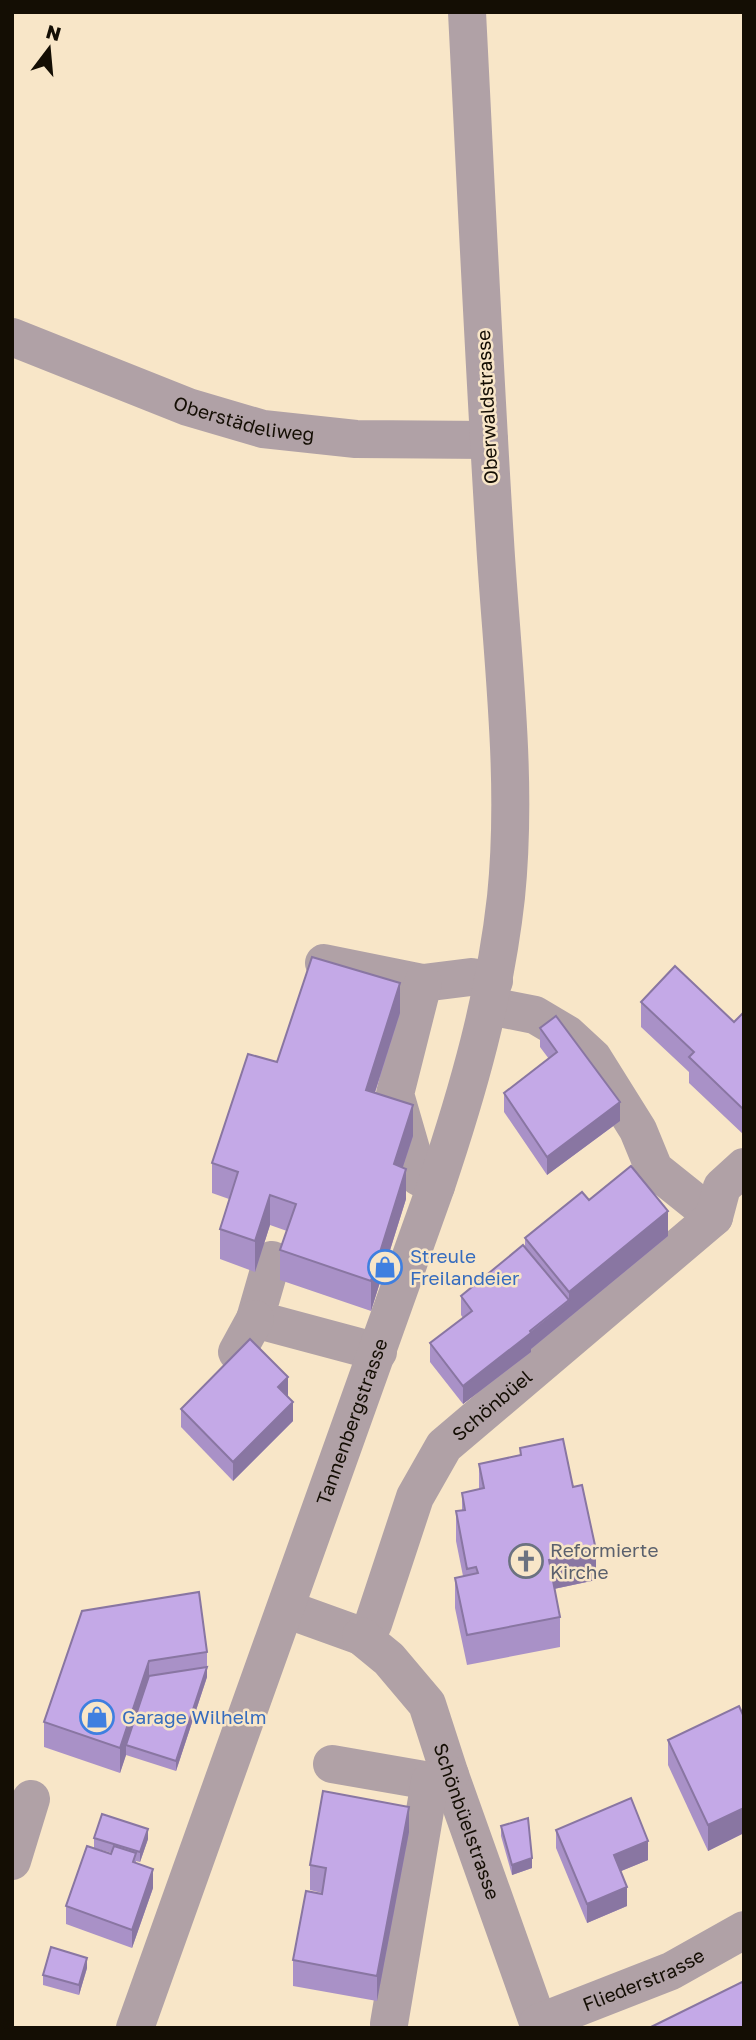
<svg xmlns="http://www.w3.org/2000/svg" width="756" height="2040" font-family="'Golos Text',sans-serif">
	<rect width="100%" height="100%" fill="#f8e6c8"/>
	<g fill="none" stroke-linecap="round" stroke-linejoin="round">
		<g stroke="#b0a1a6" stroke-width="38">
			<path id="s1" d="M12 337 188 407 263 429 356 439 489 440"/>
			<polyline points="324,963 423,983 471,977 494,981"/>
			<polyline points="423,983 395,1094 419,1177 436,1186"/>
			<polyline points="489,1006 535,1015 567,1034 593,1058 638,1130 654,1169 714,1217"/>
			<polyline points="272,1260 255,1319 378,1352"/>
			<polyline points="237,1352 255,1319"/>
			<path id="s2" d="M286 1609 361 1636 373 1624 415 1497 444 1446 714 1217 722 1187 744 1167"/>
			<path id="s3" d="M361 1636 389 1659 427 1704 450 1775 540 2028"/>
			<polyline points="332,1764 430,1781"/>
			<polyline points="12,1861 31,1799"/>
			<path id="s4" d="M538 2023 671 1971 744 1930"/>
			<polyline points="389,2024 430,1781 450,1775"/>
			<path id="s5" d="M135 2028 436 1186C468 1091 495 997 506 897 518 779 502 659 495 541 484 365 476 189 467 12"/>
		</g>
	</g>
	<g fill="#a991c7">
		<polygon points="641,1002 734,1022 744,1012 744,1135 689,1083 689,1072 641,1027"/>
		<polygon points="400,1013 375,1093 413,1136 403,1167 406,1199 371,1311 280,1280 280,1250 287,1231 270,1225 255,1272 220,1259 220,1229 229,1199 212,1193 212,1163 277,1062"/>
		<polygon points="540,1028 620,1121 547,1175 504,1112 504,1093 549,1059 540,1047"/>
		<polygon points="589,1200 668,1236 531,1349 531,1352 463,1404 430,1362 430,1343 463,1318 461,1315 461,1296 525,1247 525,1238"/>
		<polygon points="287,1396 293,1421 233,1481 181,1427 181,1409"/>
		<polygon points="520,1448 573,1487 596,1580 554,1589 560,1617 560,1647 467,1665 455,1608 455,1578 463,1576 456,1541 456,1511 462,1510 462,1493 479,1489 479,1464 520,1456"/>
		<polygon points="82,1611 207,1652 207,1677 176,1771 126,1755 120,1773 44,1747 44,1722"/>
		<polygon points="744,1717 744,1833 708,1851 668,1765 668,1740"/>
		<polygon points="501,1826 532,1868 512,1875 501,1836"/>
		<polygon points="556,1830 648,1860 621,1871 627,1906 587,1923 556,1848"/>
		<polygon points="409,1832 377,2001 293,1986 293,1960 322,1893 310,1890 310,1865"/>
		<polygon points="94,1838 148,1839 140,1862 136,1861 136,1863 153,1888 132,1948 66,1924 66,1906 112,1853 94,1848"/>
		<polygon points="87,1968 79,1995 43,1985 43,1975"/>
	</g>
	<g fill="#8976a2">
		<polygon points="400,983 400,1013 366,1120 366,1090"/>
		<polygon points="620,1102 620,1121 547,1175 547,1157"/>
		<polygon points="413,1105 413,1136 394,1194 394,1164"/>
		<polygon points="406,1169 406,1199 371,1311 371,1281"/>
		<polygon points="270,1195 270,1225 255,1272 255,1241"/>
		<polygon points="668,1211 668,1236 531,1349 531,1352 463,1404 463,1386 569,1301 569,1292"/>
		<polygon points="288,1377 288,1396 278,1406 278,1387"/>
		<polygon points="293,1402 293,1421 233,1481 233,1462"/>
		<polygon points="596,1550 596,1580 549,1590 549,1560"/>
		<polygon points="149,1661 149,1686 126,1745 126,1755 120,1773 120,1748"/>
		<polygon points="207,1667 207,1677 176,1771 176,1761"/>
		<polygon points="409,1807 409,1832 377,2001 377,1976"/>
		<polygon points="744,1808 744,1833 708,1851 708,1825"/>
		<polygon points="148,1829 148,1839 140,1862 140,1852"/>
		<polygon points="648,1841 648,1860 614,1874 614,1855"/>
		<polygon points="532,1858 532,1868 512,1875 512,1865"/>
		<polygon points="153,1869 153,1888 132,1948 132,1930"/>
		<polygon points="627,1887 627,1906 587,1923 587,1904"/>
		<polygon points="87,1958 87,1968 79,1995 79,1985"/>
	</g>
	<g fill="#c4a9e7" stroke="#8976a2" stroke-width="2">
		<polygon points="312,957 400,983 366,1090 413,1105 394,1164 406,1169 371,1281 280,1250 296,1204 270,1195 255,1241 220,1229 238,1172 212,1163 248,1054 277,1062"/>
		<polygon points="675,966 734,1022 744,1012 744,1110 689,1057 694,1052 641,1002"/>
		<polygon points="556,1016 620,1102 547,1157 504,1093 557,1052 540,1028"/>
		<polygon points="631,1166 668,1211 569,1292 525,1238 582,1192 589,1200"/>
		<polygon points="523,1245 569,1300 530,1331 531,1333 463,1386 430,1343 472,1311 461,1296"/>
		<polygon points="250,1339 288,1377 278,1387 293,1402 233,1462 181,1409"/>
		<polygon points="563,1439 573,1487 582,1485 596,1550 549,1560 560,1617 467,1635 455,1578 478,1573 476,1567 467,1569 456,1511 465,1510 462,1493 484,1488 479,1464 521,1455 520,1448"/>
		<polygon points="199,1592 207,1652 149,1661 120,1748 44,1722 82,1611"/>
		<polygon points="207,1667 176,1761 126,1745 149,1676"/>
		<polygon points="739,1706 744,1717 744,1808 708,1825 668,1740"/>
		<polygon points="323,1791 409,1807 377,1976 293,1960 306,1891 322,1894 326,1868 310,1865"/>
		<polygon points="631,1798 648,1841 614,1855 627,1887 587,1904 556,1830"/>
		<polygon points="102,1814 148,1829 140,1852 94,1838"/>
		<polygon points="528,1818 532,1858 512,1865 501,1826"/>
		<polygon points="87,1846 111,1854 114,1846 136,1853 133,1862 153,1869 132,1930 66,1906"/>
		<polygon points="51,1947 87,1958 79,1985 43,1975"/>
		<polygon points="742,1982 744,1985 744,2028 649,2028"/>
	</g>
	<defs>
		<g id="shop-ring" transform="scale(1.75)"><circle r="9.5" fill="#f8e6c8" stroke="#3f7fe0" stroke-width="1.5"/><path d="M-5-2.5h2.3a2.7 3.5 0 0 1 5.4 0H5L5.5 6h-11ZM-1.5-2.5h3a1.5 2.3 0 0 0-3 0Z" fill="#3f7fe0"/></g>
		<g id="church-ring" transform="scale(1.75)"><circle r="9.5" fill="#f8e6c8" stroke="#6b7280" stroke-width="1.5"/><path d="M-1.2-6h2.4v3.5h3.3v2.4h-3.3V6h-2.4V-.1h-3.3v-2.4h3.3Z" fill="#6b7280"/></g>
	</defs>
	<g fill-rule="evenodd">
		<use href="#shop-ring" x="385" y="1267"/>
		<use href="#church-ring" x="526" y="1561"/>
		<use href="#shop-ring" x="97" y="1717"/>
	</g>
	<g text-anchor="middle" stroke-width="5" stroke-linejoin="round" paint-order="stroke">
		<g font-size="19" fill="#140e04" stroke="#f8e6c8">
			<text transform="translate(487 407) rotate(-93)" y="7">Oberwaldstrasse</text>
			<text dy="7" stroke="none"><textPath href="#s1" startOffset="247">Oberstädeliweg</textPath></text>
			<text dy="7" stroke="none"><textPath href="#s2" startOffset="352">Schönbüel</textPath></text>
			<text dy="7" stroke="none"><textPath href="#s5" startOffset="644">Tannenbergstrasse</textPath></text>
			<text dy="7" stroke="none"><textPath href="#s3" startOffset="219">Schönbüelstrasse</textPath></text>
			<text dy="7" stroke="none"><textPath href="#s4" startOffset="114">Fliederstrasse</textPath></text>
		</g>
		<g font-size="19" fill="#366cbe" stroke="#f8e6c8" text-anchor="start">
			<text x="410" y="1263">Streule<tspan x="410" dy="22">Freilandeier</tspan></text>
			<text x="122" y="1724">Garage Wilhelm</text>
		</g>
		<g font-size="19" fill="#5b616d" stroke="#f8e6c8" text-anchor="start">
			<text x="550" y="1557">Reformierte<tspan x="550" dy="22">Kirche</tspan></text>
		</g>
	</g>
	<rect width="756" height="2040" fill="none" stroke="#140e04" stroke-width="28"/>
	<g transform="translate(49 49) rotate(16)" stroke="#f8e6c8" stroke-width="5" paint-order="stroke">
	<path d="M0-5L12 26L0 18L-12 26Z" fill="#140e04"/>
	<text y="-10" font-size="19" font-weight="bold" text-anchor="middle" fill="#140e04">N</text>
	</g>
</svg>
